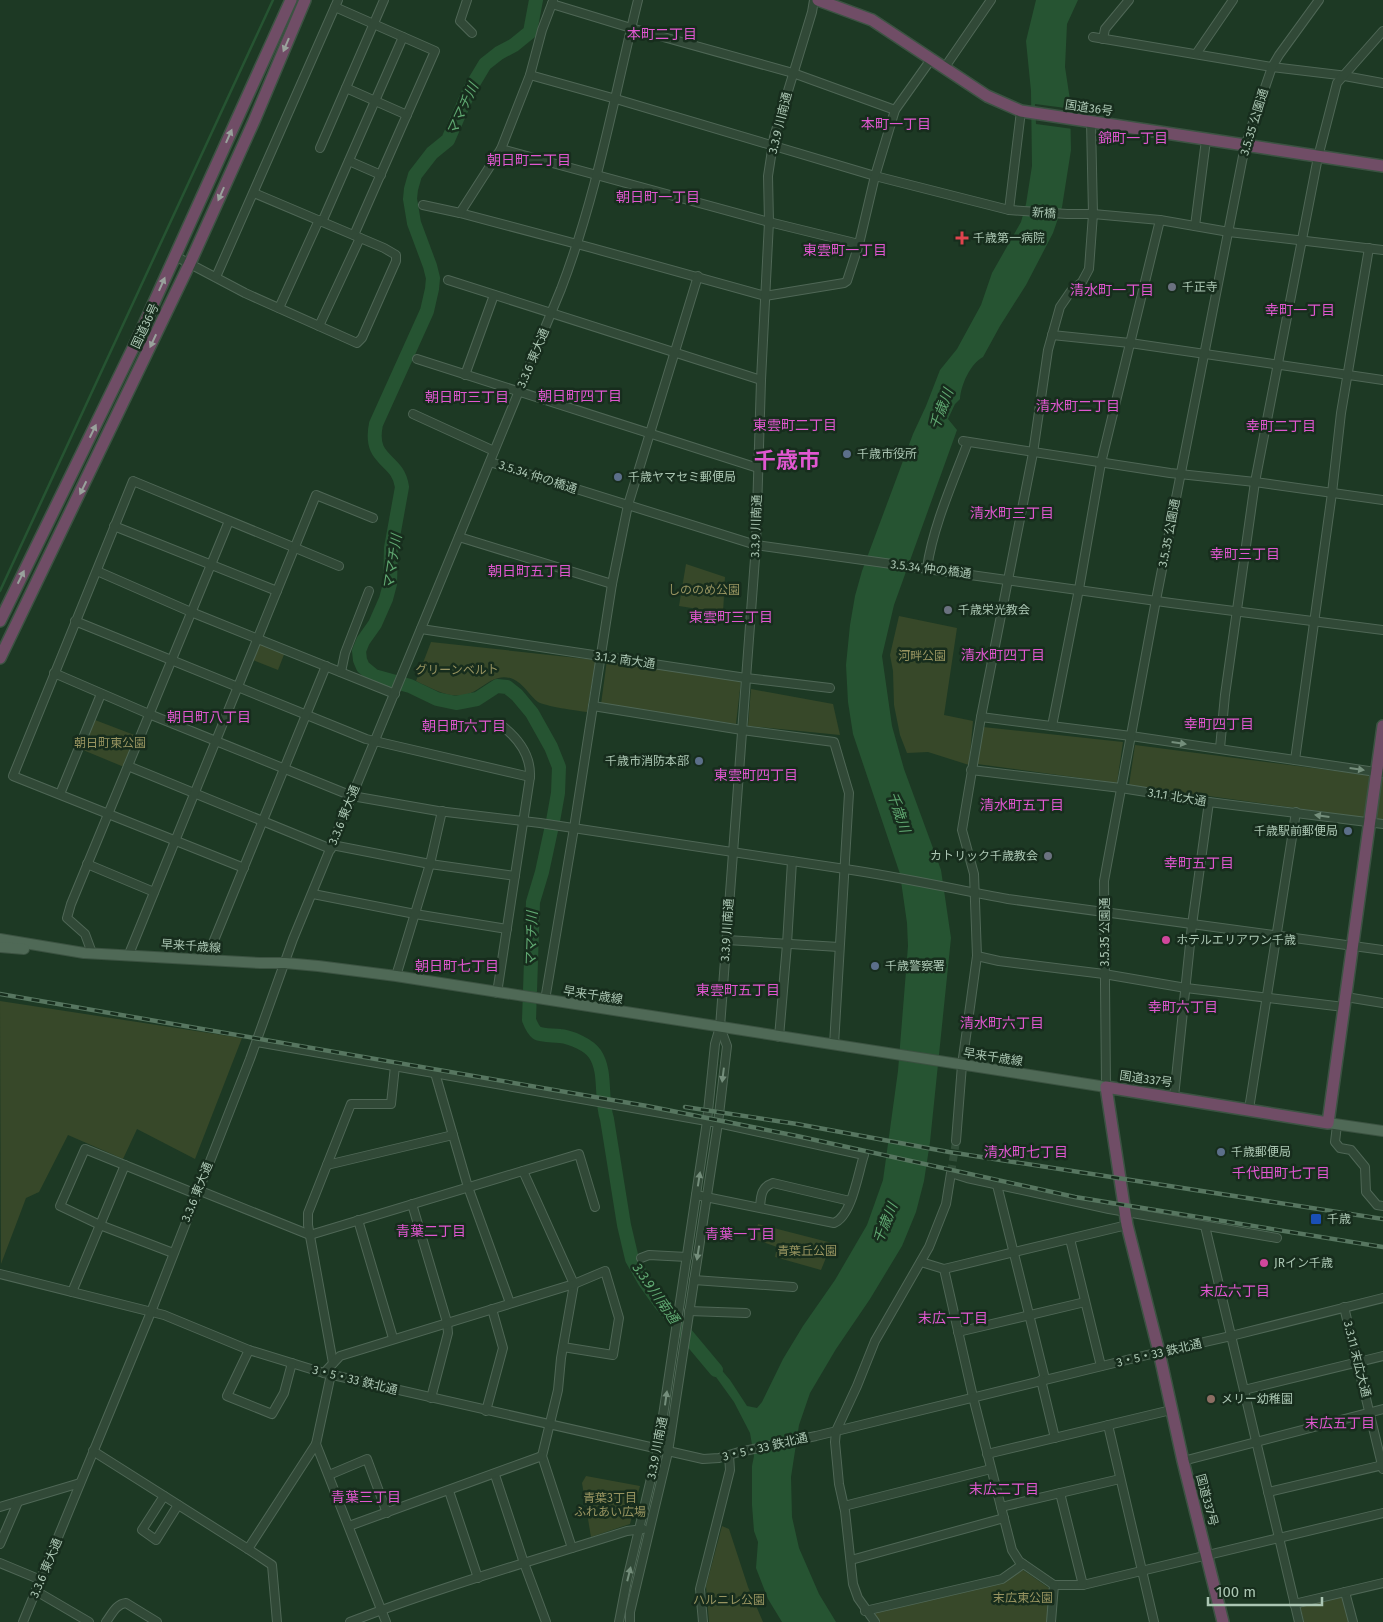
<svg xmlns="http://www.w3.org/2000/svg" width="1383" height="1622" font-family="'Fira Sans','Noto Sans JP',sans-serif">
	<rect width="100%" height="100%" fill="#1d3924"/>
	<g fill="#374829">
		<polygon points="686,564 725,577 723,613 679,606"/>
		<polygon points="899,616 957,628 944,715 973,721 969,765 928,752 907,753 900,735 894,705 893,671 890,655"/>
		<polygon points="261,642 285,652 278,670 253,660"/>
		<path d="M431 642 596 660 587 712C578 711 544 706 538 702 530 696 523 683 513 679 492 671 482 692 464 695 447 698 431 688 416 681Z"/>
		<polygon points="607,660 741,680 736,724 601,704"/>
		<polygon points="751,689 833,704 840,735 748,726"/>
		<polygon points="95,720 137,736 124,767 83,750"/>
		<polygon points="983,727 1123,742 1117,783 977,764"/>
		<polygon points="1135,745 1383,777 1383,820 1129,785"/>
		<polygon points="0,1001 242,1038 195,1159 137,1129 123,1159 68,1135 39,1192 26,1198 1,1264"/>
		<polygon points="758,1224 832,1243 821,1270 775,1257 777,1247 754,1239"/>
		<polygon points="586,1476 640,1486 630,1524 591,1537 582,1483"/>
		<polygon points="722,1526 729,1529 748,1587 763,1622 709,1622 706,1586"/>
		<polygon points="1023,1570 1049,1588 1051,1599 1049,1622 879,1622 876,1618 876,1612 1002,1583"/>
		<polygon points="1343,1596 1349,1622 1304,1622 1300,1606"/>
	</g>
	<path fill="#265432" d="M1036 0H1078L1067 24 1065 67 1070 100 1071 150 1062 207 1053 233 1026 285 1000 326 983 357C970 364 961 385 960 399L955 404 948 419 957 430 894 605 882 656 892 726 904 769 941 870 951 938 930 1142 924 1181 916 1212 902 1246 870 1299 836 1349 810 1393 799 1425 791 1477 792 1517 799 1548 819 1594 836 1622H782L768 1599 756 1568 758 1542 754 1531 752 1505V1466L754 1456 750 1433 734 1402 703 1359 707 1353 730 1380 747 1406 757 1408 762 1402 783 1359 803 1326 835 1280 867 1225 883 1180 898 1071 908 946 907 923 900 874 853 734 848 702 846 665 850 625 855 596 862 571 913 434 926 406 940 370 957 349 981 305 992 273 1021 222 1026 204 1032 166 1031 91 1026 41Z"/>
	<polygon fill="#1d3924" points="1035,104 1073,109 1073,129 1036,124"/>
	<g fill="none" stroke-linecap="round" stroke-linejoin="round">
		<polyline stroke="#265432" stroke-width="2.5" points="0,591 273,0"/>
		<path stroke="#265432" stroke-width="14" d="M536 0 530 32 514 45 499 53 485 64 470 89 448 140 432 153 415 175 411 189 410 199 414 223 430 266 433 278 432 289 427 311 376 424C368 463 398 457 402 487L391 548 390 584 386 599 375 624 363 641 359 651 360 660 363 667 374 676 410 686 437 699 456 703 477 699 497 686 507 687 517 695 532 713 551 747 559 767 558 793 553 821 542 872 533 902 529 1020C531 1025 533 1030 537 1033 543 1036 553 1035 560 1036 571 1037 589 1045 595 1054 607 1072 600 1098 607 1119L624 1225 632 1259 645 1282 660 1303 716 1370"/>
		<polyline stroke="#324e39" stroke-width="8" stroke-dasharray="8 4" stroke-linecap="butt" points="951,1173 956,1141"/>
		<g stroke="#4f6756" stroke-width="10">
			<g id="minor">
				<polyline points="467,0 460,21 472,33"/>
				<polyline points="552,4 631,28 793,73 895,110"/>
				<polyline points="335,7 435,51 354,235"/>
				<polyline points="1093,37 1272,67 1339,75 1383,83"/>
				<polyline points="1103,39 1105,29 1129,0"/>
				<polyline points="1196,54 1233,0"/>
				<polyline points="945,67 991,0"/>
				<polyline points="530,75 616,99 875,176 1009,210 1067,214 1093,214 1160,220 1229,232 1383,250"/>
				<polyline points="346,88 407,115"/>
				<polyline points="320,148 384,0"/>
				<polyline points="501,149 769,222 859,244"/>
				<polyline points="349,161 381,175"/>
				<polyline points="423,205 460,213 592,248 765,296 844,283 847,281 859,244 875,176 895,110 932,58"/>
				<polyline points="1009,210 1021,111"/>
				<polyline points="460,213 501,149 530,75 542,30 553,1"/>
				<polyline points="322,222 403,37"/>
				<polyline points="1195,226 1206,140"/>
				<polyline points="175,256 245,293 357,343 362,338 396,261 396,255 384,248 254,193"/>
				<polyline points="216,277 338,0"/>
				<polyline points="448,280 761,380"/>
				<polyline points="279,308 319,220"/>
				<polyline points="319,326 360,238"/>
				<polyline points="1052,335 1130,343 1383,380"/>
				<polyline points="417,359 758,468"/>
				<polyline points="465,375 494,295"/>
				<polyline points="413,414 494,451"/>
				<polyline points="963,441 1170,473 1255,482 1383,500"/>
				<polyline points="490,462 756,545 1171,603 1383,630"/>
				<polyline points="114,526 277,591"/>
				<polyline points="459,537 612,584"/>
				<path d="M927 568C933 526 953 482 968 442"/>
				<polyline points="97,571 191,612 395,694"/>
				<polyline points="75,621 366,739 530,777"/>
				<polyline points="421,629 746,678 830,688"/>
				<polyline points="341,672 345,653 369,591"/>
				<path d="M54 673 149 714 352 796 438 811 540 823 845 869C900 877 954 889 1008 899L1383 950"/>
				<polyline points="593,706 742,730 834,742 849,793 834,1045"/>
				<polyline points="981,717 1131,736 1383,773"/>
				<polyline points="1052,726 1079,589 1101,463 1160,220"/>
				<polyline points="1220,748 1225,695 1255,482 1318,157 1337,83 1383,31"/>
				<polyline points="1295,760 1332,493 1341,413 1369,248"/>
				<polyline points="128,766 331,849"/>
				<polyline points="971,770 1121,788 1209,802 1383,824"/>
				<polyline points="60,794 101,694"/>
				<polyline points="332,845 430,864 515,876"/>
				<polyline points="87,864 154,892"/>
				<polyline points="244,868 13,776 133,481 339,566"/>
				<polyline points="313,894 415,914 507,929"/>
				<polyline points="727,940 839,947"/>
				<polyline points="92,953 85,934 67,918 71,904 229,521"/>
				<polyline points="129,954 316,495 373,518"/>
				<polyline points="977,956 999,961 1104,974 1186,988 1344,1007"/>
				<polyline points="206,960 326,666"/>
				<polyline points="396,976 430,864 442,811"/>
				<path d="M497 993 530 777C531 755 518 738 501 725"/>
				<polyline points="1346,997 1383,1003"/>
				<polyline points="545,1000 574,828 612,584 628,505 698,276"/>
				<polyline points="779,1037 787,944 792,861"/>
				<path d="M257 1042 718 1123 864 1155C858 1173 852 1216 834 1223L696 1195"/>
				<polyline points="435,1073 468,1187 510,1303"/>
				<polyline points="1106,1087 1104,881 1156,600 1245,146 1272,67 1279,55 1319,0"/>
				<polyline points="1174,1097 1192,925 1209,802"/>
				<polyline points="1249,1109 1296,812"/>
				<polyline points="1337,1125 1335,1142 1340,1148 1351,1150 1365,1167 1366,1192 1377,1205 1383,1206"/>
				<polyline points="956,1141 962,1065 977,956 974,874 962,830 981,717 1033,453 1048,350 1060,307 1071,291 1082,282 1089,269 1093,214 1091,122"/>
				<polyline points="327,1165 453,1135"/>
				<polyline points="523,1171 574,1284 561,1358 558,1390 542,1456 572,1548"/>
				<polyline points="997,1185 1045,1379"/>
				<polyline points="198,1190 310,1235 579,1154 595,1207"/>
				<polyline points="412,1204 447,1322 448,1333 431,1398"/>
				<path d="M760 1207C761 1196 761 1187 773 1183L850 1201"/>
				<polyline points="358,1220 393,1338"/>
				<polyline points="1205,1226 1299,1622"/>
				<polyline points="1070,1239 1101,1366"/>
				<polyline points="173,1253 100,1225 60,1206 85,1149 196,1194"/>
				<polyline points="641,1258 649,1255 687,1257"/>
				<polyline points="921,1262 944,1269 1127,1225"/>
				<polyline points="944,1269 973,1397 1012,1550 1019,1561 1054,1585 1083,1585 1383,1513"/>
				<polyline points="0,1274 164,1315 249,1350 324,1373 703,1459 719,1458 739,1452 816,1436 1147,1355 1231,1336 1383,1298"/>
				<polyline points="694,1280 793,1287"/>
				<polyline points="72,1292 125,1165"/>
				<polyline points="1344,1307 1383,1469"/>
				<polyline points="689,1311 746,1313"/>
				<polyline points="958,1332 1085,1302"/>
				<polyline points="249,1350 227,1396 272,1414 284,1393 292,1363"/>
				<polyline points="333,1363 308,1225 308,1213 351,1104 391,1104 395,1066"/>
				<polyline points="324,1373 340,1356 574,1284 605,1271 619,1318 613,1355 563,1347"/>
				<polyline points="331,1374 316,1444 386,1622"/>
				<polyline points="1041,1380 1055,1438"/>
				<polyline points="1244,1390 1383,1356"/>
				<polyline points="486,1411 503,1348 492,1309"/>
				<polyline points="1108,1425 1154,1622"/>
				<polyline points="93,1451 248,1549 272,1565 277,1622"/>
				<polyline points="987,1454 1171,1410"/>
				<polyline points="1183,1461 1383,1409"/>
				<polyline points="329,1475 367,1459 387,1513"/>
				<polyline points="495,1475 524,1563 546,1622"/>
				<polyline points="449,1491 478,1578"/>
				<polyline points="1268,1492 1383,1465"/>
				<polyline points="1060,1493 1083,1585"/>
				<polyline points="164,1496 142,1530 156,1540 178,1505"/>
				<polyline points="844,1506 991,1469"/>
				<polyline points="0,1507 80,1483"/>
				<polyline points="1001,1507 1120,1479"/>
				<polyline points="349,1526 542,1456"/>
				<polyline points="0,1544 18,1502"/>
				<polyline points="248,1549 316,1444"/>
				<polyline points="851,1560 1004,1518"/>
				<polyline points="0,1563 41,1580"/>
				<polyline points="36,1591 89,1622"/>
				<polyline points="1345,1592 1353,1622"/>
				<polyline points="1294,1604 1383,1583"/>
				<polyline points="865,1611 1002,1579 1023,1564"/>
				<path d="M23 1622 151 1312 250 1059 293 939 561 289C597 195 614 97 638 0"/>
				<path d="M106 1622C112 1614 116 1604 126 1603L157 1622"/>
				<path d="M350 1622C440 1587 535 1560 627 1531L643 1529"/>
				<polyline points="619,1622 627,1580 658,1449 707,1121 715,1044 720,1027 756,545 761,380 769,222 768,176 774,137 812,12 814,0"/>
				<polyline points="630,1622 630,1612 668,1452 718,1123 727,1046 720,1027"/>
				<polyline points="703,1622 700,1589 730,1470 729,1455"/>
				<polyline points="875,1622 858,1598 853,1584 845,1511 839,1484 835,1442 836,1431 857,1386 875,1341 929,1247 946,1204 951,1173 967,1178 1109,1209 1277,1238"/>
				<polyline points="1051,1622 1054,1585"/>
			</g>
		</g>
		<g stroke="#3b5241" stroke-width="12">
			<g id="major">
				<polyline points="0,939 84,953 260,963 285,963 318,966 396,976 1106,1087"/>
				<polyline points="0,947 24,949"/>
				<polyline points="1328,1123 1383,1131"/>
			</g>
		</g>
		<g stroke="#3c5343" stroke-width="14">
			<g id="highway">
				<polyline points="818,0 872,20 987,96 1021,111 1383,166"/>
				<polyline points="0,621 137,340 291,0"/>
				<polyline points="0,658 190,263 254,121 305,0"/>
				<polyline points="1223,1622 1183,1461 1159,1352 1127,1225 1106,1087 1328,1123 1383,726"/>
			</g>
		</g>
		<use href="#minor" stroke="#314937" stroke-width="8"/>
		<use href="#major" stroke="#4f6956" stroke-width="10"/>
		<use href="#highway" stroke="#704d66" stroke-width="11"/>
		<g stroke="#577660" stroke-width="4.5">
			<g id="rail">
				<polyline points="0,994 647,1106 797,1136 1075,1197 1383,1247"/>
				<polyline points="685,1107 797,1124 949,1152 1383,1219"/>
			</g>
		</g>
		<use href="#rail" stroke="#172d1d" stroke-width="2.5" stroke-dasharray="8" stroke-linecap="butt"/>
	</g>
	<defs><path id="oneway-solid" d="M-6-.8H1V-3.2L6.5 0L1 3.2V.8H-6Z" transform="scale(1.25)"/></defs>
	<g fill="#99a29c">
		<use href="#oneway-solid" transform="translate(286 45) rotate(113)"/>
		<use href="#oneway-solid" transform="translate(229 136) rotate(-66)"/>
		<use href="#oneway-solid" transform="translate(221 194) rotate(114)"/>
		<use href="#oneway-solid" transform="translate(162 284) rotate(-66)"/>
		<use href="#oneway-solid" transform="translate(153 341) rotate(115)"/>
		<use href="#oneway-solid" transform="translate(93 431) rotate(-64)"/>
		<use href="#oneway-solid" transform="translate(83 488) rotate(116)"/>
		<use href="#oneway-solid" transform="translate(21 577) rotate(-64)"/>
	</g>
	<g fill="#748e7b">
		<use href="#oneway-solid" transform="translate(1179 743) rotate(8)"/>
		<use href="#oneway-solid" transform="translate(1357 769) rotate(8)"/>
		<use href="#oneway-solid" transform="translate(1322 816) rotate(-172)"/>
		<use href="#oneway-solid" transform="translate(723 1075) rotate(97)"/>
		<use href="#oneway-solid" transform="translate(699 1179) rotate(-81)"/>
		<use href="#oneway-solid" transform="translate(698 1253) rotate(99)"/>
		<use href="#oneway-solid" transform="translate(666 1398) rotate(-82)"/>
		<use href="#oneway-solid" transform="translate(629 1574) rotate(-76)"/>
	</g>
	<path fill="#e0444e" stroke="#172d1d" stroke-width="2" d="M959.5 230.5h5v5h5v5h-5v5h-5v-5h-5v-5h5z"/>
	<g fill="#6b7280" stroke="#172d1d" stroke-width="2">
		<circle cx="1172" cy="287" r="5"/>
		<circle cx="948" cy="610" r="5"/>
		<circle cx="1048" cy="856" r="5"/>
	</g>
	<g fill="#5c6f8a" stroke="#172d1d" stroke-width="2">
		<circle cx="847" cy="454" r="5"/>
		<circle cx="618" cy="477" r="5"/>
		<circle cx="699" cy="761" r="5"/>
		<circle cx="1348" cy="831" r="5"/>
		<circle cx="875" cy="966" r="5"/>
		<circle cx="1221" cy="1152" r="5"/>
	</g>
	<g fill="#d1479c" stroke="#172d1d" stroke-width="2">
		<circle cx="1166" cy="940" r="5"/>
		<circle cx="1264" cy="1263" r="5"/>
	</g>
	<rect fill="#1a4fb4" stroke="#172d1d" stroke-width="2" x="1310" y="1213" width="12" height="12" rx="2.5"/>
	<circle fill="#8d6e63" stroke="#172d1d" stroke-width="2" cx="1211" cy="1399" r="5"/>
	<g text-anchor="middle" stroke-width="5" stroke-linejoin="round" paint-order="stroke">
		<g font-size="12" fill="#abc6b3" stroke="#172d1d">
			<text transform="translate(1089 108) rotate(8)" y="4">国道36号</text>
			<text transform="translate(1254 122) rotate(-73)" y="4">3.5.35 公園通</text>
			<text transform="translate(780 123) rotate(-76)" y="4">3.3.9 川南通</text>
			<text transform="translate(1044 213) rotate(3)" y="4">新橋</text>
			<text transform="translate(145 326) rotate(-65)" y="4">国道36号</text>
			<text transform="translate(533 358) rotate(-67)" y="4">3.3.6 東大通</text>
			<text transform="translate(538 477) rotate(18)" y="4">3.5.34 仲の橋通</text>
			<text transform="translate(756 526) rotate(-88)" y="4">3.3.9 川南通</text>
			<text transform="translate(1169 533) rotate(-79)" y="4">3.5.35 公園通</text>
			<text transform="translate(931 569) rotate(7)" y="4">3.5.34 仲の橋通</text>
			<text transform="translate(625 660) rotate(8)" y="4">3.1.2 南大通</text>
			<text transform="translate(1177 797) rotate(9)" y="4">3.1.1 北大通</text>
			<text transform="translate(344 815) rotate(-68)" y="4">3.3.6 東大通</text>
			<text transform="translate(727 930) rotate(-86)" y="4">3.3.9 川南通</text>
			<text transform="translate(1105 932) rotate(-90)" y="4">3.5.35 公園通</text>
			<text transform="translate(191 946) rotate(4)" y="4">早来千歳線</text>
			<text transform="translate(593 995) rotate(9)" y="4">早来千歳線</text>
			<text transform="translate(993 1057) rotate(9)" y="4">早来千歳線</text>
			<text transform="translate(1146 1079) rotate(8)" y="4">国道337号</text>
			<text transform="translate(197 1192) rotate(-68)" y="4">3.3.6 東大通</text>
			<text transform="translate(1159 1353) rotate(-13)" y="4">3・5・33 鉄北通</text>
			<text transform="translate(1357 1359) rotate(76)" y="4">3.3.11 末広大通</text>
			<text transform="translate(355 1380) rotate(14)" y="4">3・5・33 鉄北通</text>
			<text transform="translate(765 1447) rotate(-13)" y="4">3・5・33 鉄北通</text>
			<text transform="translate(657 1448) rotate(-79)" y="4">3.3.9 川南通</text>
			<text transform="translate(1207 1500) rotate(75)" y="4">国道337号</text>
			<text transform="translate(46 1568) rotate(-67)" y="4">3.3.6 東大通</text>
		</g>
		<g font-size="12" fill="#abc6b3" stroke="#172d1d" text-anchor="start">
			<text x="973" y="242">千歳第一病院</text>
			<text x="1182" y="291">千正寺</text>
			<text x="857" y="458">千歳市役所</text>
			<text x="628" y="481">千歳ヤマセミ郵便局</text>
			<text x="958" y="614">千歳栄光教会</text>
			<text x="689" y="765" text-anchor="end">千歳市消防本部</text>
			<text x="1338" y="835" text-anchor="end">千歳駅前郵便局</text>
			<text x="1038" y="860" text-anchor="end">カトリック千歳教会</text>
			<text x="1176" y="944">ホテルエリアワン千歳</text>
			<text x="885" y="970">千歳警察署</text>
			<text x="1231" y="1156">千歳郵便局</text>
			<text x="1327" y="1223">千歳</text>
			<text x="1274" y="1267">JRイン千歳</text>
			<text x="1221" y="1403">メリー幼稚園</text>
		</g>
		<g font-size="12" fill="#989460" stroke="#172d1d">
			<text x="704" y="594">しののめ公園</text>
			<text x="922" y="660">河畔公園</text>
			<text x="457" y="674">グリーンベルト</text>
			<text x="110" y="747">朝日町東公園</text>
			<text x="807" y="1255">青葉丘公園</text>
			<text x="610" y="1502">青葉3丁目<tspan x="610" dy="14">ふれあい広場</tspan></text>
			<text x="1023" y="1602">末広東公園</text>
			<text x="729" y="1604">ハルニレ公園</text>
		</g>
		<g font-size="14" fill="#e057d0" stroke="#172d1d">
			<text x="662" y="39">本町二丁目</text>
			<text x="896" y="129">本町一丁目</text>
			<text x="1133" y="143">錦町一丁目</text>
			<text x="529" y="165">朝日町二丁目</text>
			<text x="658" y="202">朝日町一丁目</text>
			<text x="845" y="255">東雲町一丁目</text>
			<text x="1112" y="295">清水町一丁目</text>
			<text x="1300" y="315">幸町一丁目</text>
			<text x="580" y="401">朝日町四丁目</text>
			<text x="467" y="402">朝日町三丁目</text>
			<text x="1078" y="411">清水町二丁目</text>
			<text x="795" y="430">東雲町二丁目</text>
			<text x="1281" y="431">幸町二丁目</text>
			<text x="1012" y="518">清水町三丁目</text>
			<text x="1245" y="559">幸町三丁目</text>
			<text x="530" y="576">朝日町五丁目</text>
			<text x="731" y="622">東雲町三丁目</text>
			<text x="1003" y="660">清水町四丁目</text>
			<text x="209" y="722">朝日町八丁目</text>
			<text x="1219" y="729">幸町四丁目</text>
			<text x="464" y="731">朝日町六丁目</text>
			<text x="756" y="780">東雲町四丁目</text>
			<text x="1022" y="810">清水町五丁目</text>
			<text x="1199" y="868">幸町五丁目</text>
			<text x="457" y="971">朝日町七丁目</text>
			<text x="738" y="995">東雲町五丁目</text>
			<text x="1183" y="1012">幸町六丁目</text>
			<text x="1002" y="1028">清水町六丁目</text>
			<text x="1026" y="1157">清水町七丁目</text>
			<text x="1281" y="1178">千代田町七丁目</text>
			<text x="431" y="1236">青葉二丁目</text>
			<text x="740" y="1239">青葉一丁目</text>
			<text x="1235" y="1296">末広六丁目</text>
			<text x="953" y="1323">末広一丁目</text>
			<text x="1340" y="1428">末広五丁目</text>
			<text x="1004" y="1494">末広二丁目</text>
			<text x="366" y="1502">青葉三丁目</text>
		</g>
		<g font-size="14" font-style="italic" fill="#60a972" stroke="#172d1d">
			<text transform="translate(462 109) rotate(-65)" y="5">ママチ川</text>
			<text transform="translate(941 409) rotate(-69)" y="5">千歳川</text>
			<text transform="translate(392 562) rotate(-81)" y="5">ママチ川</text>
			<text transform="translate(899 812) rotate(71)" y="5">千歳川</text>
			<text transform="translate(531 939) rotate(-88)" y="5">ママチ川</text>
			<text transform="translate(885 1223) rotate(-68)" y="5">千歳川</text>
			<text transform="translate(656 1293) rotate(55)" y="5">3.3.9川南通</text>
		</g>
		<g font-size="22" font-weight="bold" fill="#e057d0" stroke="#172d1d">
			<text x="787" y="468">千歳市</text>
		</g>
	</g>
	<path d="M1208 1597v8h114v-8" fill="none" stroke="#abc6b3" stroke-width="2.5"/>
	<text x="1216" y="1597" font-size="15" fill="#abc6b3" stroke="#172d1d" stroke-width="4" paint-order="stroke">100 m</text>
</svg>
